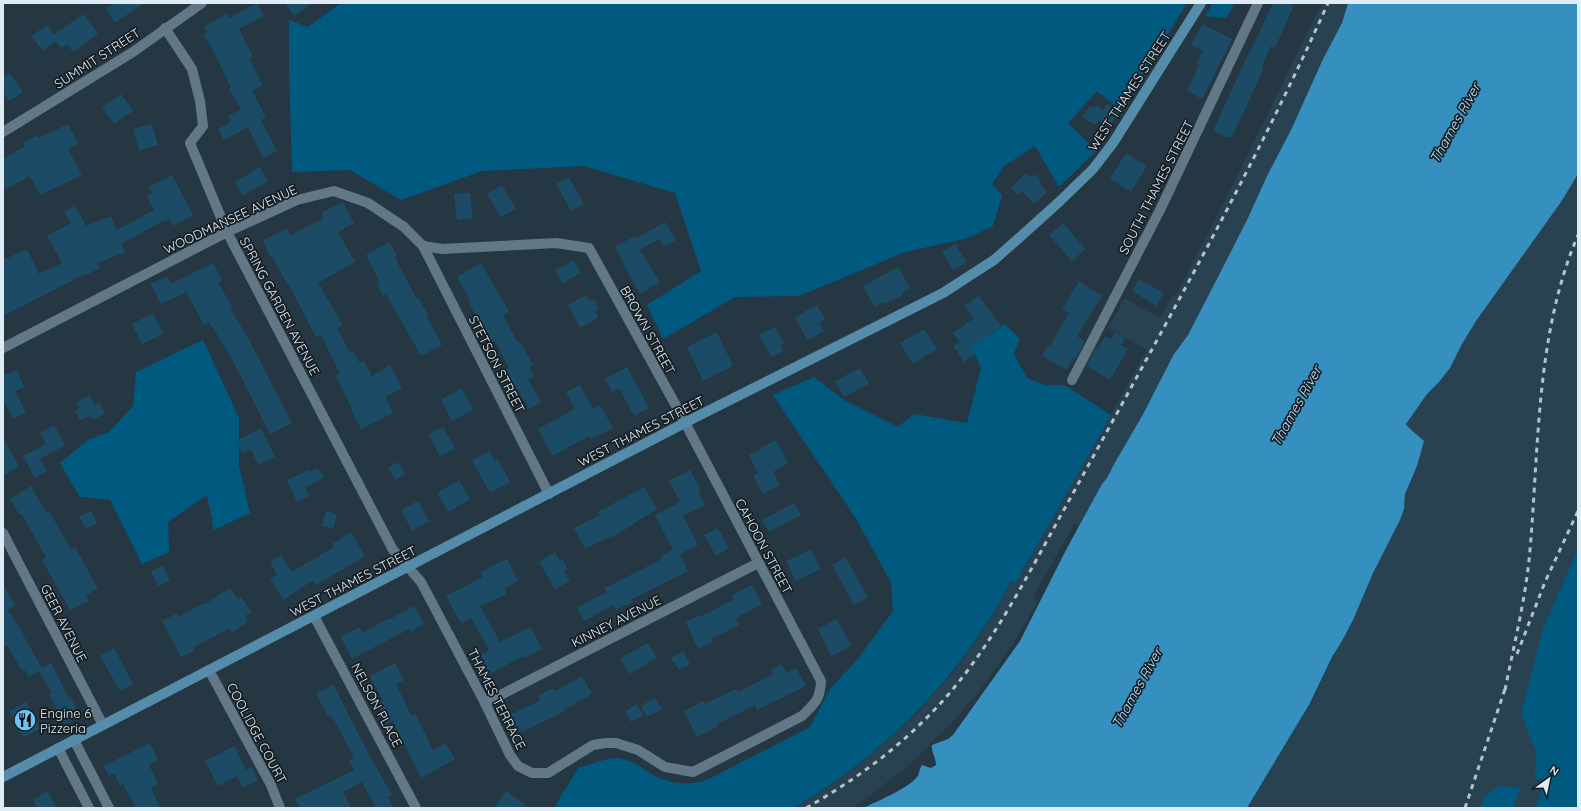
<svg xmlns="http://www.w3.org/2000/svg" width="1581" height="811" font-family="Quicksand,sans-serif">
	<rect width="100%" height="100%" fill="#243743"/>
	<g fill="#284252">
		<polygon points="1322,3 1348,3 1342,23 1323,59 1292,128 1267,176 1247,220 1199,314 1188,335 1178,347 1159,384 1148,403 1142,416 1079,527 1075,523 1033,597 1038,601 1013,644 978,693 959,715 909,765 870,796 852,808 794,808 825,789 856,767 885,743 920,710 954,671 974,644 994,612 1011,581 1015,584 1147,350 1108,328 1125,298 1159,318 1174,294 1176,295 1236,178"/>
		<polygon points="1578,174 1578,642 1559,735 1537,808 1247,808 1316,693 1332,657 1342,641 1353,620 1373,573 1400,520 1404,509 1405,494 1417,466 1424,441 1407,426 1406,424 1427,394 1450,368 1462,344 1476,321 1561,202"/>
	</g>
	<g fill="#005a80">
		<path d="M341 3H1187L1121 110 1097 91 1068 123 1096 151 1059 187 1035 146 1004 166 992 184 1002 196 993 226 968 238 905 252 799 296 735 297 663 339 647 305 701 271 675 193 584 166 482 171 401 200 350 170 292 172C291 121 288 71 289 20L308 27Z"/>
		<polygon points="1213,3 1235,3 1226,18 1205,16"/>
		<path d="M1005 324 1020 339 1014 353 1018 363 1028 379 1046 385H1064L1111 415 1015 584 1011 581C1002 597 994 613 984 628 935 702 870 764 793 808H554L578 768C589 765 607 758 617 758 630 759 640 767 650 773 668 784 688 786 707 780L810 727 830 689 857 660 893 611 891 582 855 517 773 395 814 377 844 400 898 427 914 414 967 423 981 368 975 354 970 348Z"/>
		<polygon points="203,340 239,418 239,466 250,513 214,530 207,495 168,522 169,552 142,564 110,500 80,497 60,463 88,440 109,432 133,406 136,372"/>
		<polygon points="1578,549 1578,808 1536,808 1545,780 1535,779 1536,752 1521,714 1543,628"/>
		<polygon points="1499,786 1520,788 1513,808 1480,808 1484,797"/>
	</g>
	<path fill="#3590c0" d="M1348 3H1578V174L1561 202 1476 321 1462 344 1450 368 1439 382 1427 394 1406 424 1407 426 1424 441 1417 466 1405 494 1404 509 1400 520 1373 573 1353 620 1342 641 1332 657 1310 703 1247 808H863C878 801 907 789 917 777 920 773 919 769 922 765L931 768 936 765C936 758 931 751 932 745L948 739 953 735 1020 641 1066 550 1102 484 1107 478 1113 466 1142 416 1174 354 1188 335 1220 273 1247 220 1267 176 1292 128 1323 59 1342 23Z"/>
	<g fill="#1c4c65">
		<polygon points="113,3 144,3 115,23 106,8"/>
		<polygon points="257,3 264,16 239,29 253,57 249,59 263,85 252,91 266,117 261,120 277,151 263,158 248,127 224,140 218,129 231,122 228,116 241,109 229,89 231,88 210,44 209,44 203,34 207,32 204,26 227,14 229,18"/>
		<polygon points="285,3 312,3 294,16"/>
		<polygon points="1273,3 1293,3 1291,6 1293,7 1275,48 1271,46 1262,66 1264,68 1232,137 1226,137 1213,131 1250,50 1251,50"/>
		<polygon points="83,14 98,34 73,52 67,44 61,48 55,41 43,51 31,36 47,25 54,35"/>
		<polygon points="1202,24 1232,39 1202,99 1187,91 1199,65 1196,64 1203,51 1191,45"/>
		<polygon points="10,73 23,92 9,101 3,91 3,77"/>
		<polygon points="121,94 133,111 114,124 102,107"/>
		<polygon points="1107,104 1120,111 1109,127 1099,120 1096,125 1082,117 1090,106 1094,108 1096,105 1103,110"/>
		<polygon points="68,124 78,144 68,149 82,175 40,195 30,176 6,189 3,183 3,159 25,146 23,143 37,135 39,138"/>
		<polygon points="152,124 158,145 139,150 133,129"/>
		<polygon points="1126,153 1147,166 1131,192 1110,179"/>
		<polygon points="260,167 268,182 242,195 235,182"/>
		<polygon points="1026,173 1029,176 1037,175 1040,179 1040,184 1047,192 1034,204 1022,191 1018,195 1011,188"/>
		<polygon points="172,175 193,215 173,226 169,219 166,221 165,220 121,244 125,252 98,263 100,268 86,275 85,274 3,316 3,260 27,249 39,274 62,263 47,236 71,223 64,212 75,206 86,226 111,216 117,230 154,210 147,196 152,193 149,187"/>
		<polygon points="569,177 584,204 571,211 556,184"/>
		<polygon points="502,185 516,209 501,217 487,194"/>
		<polygon points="470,193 473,218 457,220 454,194"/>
		<polygon points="343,202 354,223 338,232 355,262 318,283 343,325 337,328 350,353 353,351 360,363 364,361 372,376 390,365 402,388 385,397 393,413 361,429 351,410 352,409 336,376 340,373 322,337 320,335 316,337 288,283 287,284 272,256 270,257 263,240 287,229 290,235 324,218 321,213"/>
		<polygon points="665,222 676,240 664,247 659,239 640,250 660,282 640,294 629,275 615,246 636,236 637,238"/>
		<polygon points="1063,223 1085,249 1072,261 1049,235"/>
		<polygon points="389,242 397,256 395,258 417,299 418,298 428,314 426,315 442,345 421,356 386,294 383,296 377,284 380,282 366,255"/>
		<polygon points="955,244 967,262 953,270 942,252"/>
		<polygon points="574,260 581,273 562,283 555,270"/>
		<polygon points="213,263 222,280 218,282 233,309 231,310 247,336 292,423 270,434 230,355 209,322 204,325 186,292 161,304 151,284 167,276 171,284"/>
		<polygon points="481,263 509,312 503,315 518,343 520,341 533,365 529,367 534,376 528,379 541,402 529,409 515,385 511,387 503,371 509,368 495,341 490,343 469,303 471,302 457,277"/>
		<polygon points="898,267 910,288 902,293 903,295 885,304 884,302 875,307 863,286"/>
		<polygon points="1139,279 1164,293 1156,306 1132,291"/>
		<polygon points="1079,281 1102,296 1077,336 1085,341 1075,359 1073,358 1066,370 1042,356 1048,345 1050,346 1069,313 1062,309"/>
		<polygon points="586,295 590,301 594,299 599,309 595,311 598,318 580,328 568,305"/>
		<polygon points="979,296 1001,326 970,348 975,354 964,362 953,346 960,342 953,333 974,318 965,306"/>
		<polygon points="817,305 825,319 819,322 824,331 807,340 795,317"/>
		<polygon points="153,313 163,334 142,344 132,324"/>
		<polygon points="775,327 784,343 780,345 783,351 771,357 759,335"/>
		<polygon points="924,329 937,349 913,364 900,343"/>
		<polygon points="717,332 733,366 703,381 687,347"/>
		<polygon points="1115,332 1125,338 1121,345 1128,349 1110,380 1087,366 1096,347 1098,348 1105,336 1111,339"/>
		<polygon points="627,367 649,408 634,416 619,388 612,392 605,379"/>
		<polygon points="860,368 869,384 844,397 835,381"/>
		<polygon points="17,370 24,387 15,391 26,413 13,419 3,400 3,376"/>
		<polygon points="580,385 593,409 600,405 613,428 591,439 589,436 552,456 538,429 575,409 566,392"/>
		<polygon points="462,388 473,410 452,421 441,399"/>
		<polygon points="89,395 95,405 99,403 105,413 93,420 90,415 80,421 75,411 80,408 77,403"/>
		<polygon points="54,425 65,445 40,459 47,471 35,478 23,456 46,444 40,433"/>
		<polygon points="443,427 455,448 440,457 429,434"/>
		<polygon points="261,428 275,457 258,465 251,449 242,453 236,441"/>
		<polygon points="3,439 19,466 3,476"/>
		<polygon points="776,440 788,463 773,472 780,485 763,494 753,476 758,473 749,455"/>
		<polygon points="490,451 494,460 498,459 510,482 490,493 472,460"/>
		<polygon points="398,462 405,475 396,480 388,468"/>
		<polygon points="318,468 324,478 305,487 309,496 297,502 287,480 309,470 310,472"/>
		<polygon points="690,470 700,489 698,490 705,505 683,516 698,545 680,554 688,571 632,599 633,602 616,610 614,605 584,621 577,607 607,592 605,588 662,559 661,556 673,550 655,515 680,502 669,481"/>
		<polygon points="459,480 470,499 448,512 437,493"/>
		<polygon points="31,486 46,512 49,511 71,549 75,547 98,589 86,595 89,601 70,610 42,560 46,557 21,513 19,514 10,499"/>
		<polygon points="644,487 657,509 613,537 612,536 585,549 574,528 600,515 598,512"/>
		<polygon points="418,501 429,521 412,531 401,510"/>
		<polygon points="794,503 801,515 769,532 762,520"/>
		<polygon points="91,511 97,523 86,529 79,517"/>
		<polygon points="326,511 337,514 333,529 322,526"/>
		<polygon points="718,528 729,548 716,556 704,535"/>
		<polygon points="351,532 365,556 316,585 313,580 284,600 270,579 277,574 270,562 281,555 292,572 334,547 332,544"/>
		<polygon points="811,550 821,569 796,581 786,561"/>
		<polygon points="555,552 560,561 562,559 568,569 564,571 570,581 555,589 539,562"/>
		<polygon points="845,557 868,597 854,605 832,565"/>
		<polygon points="507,559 518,581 504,588 507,594 480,606 500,642 531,627 542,649 524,658 523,656 490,674 480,655 489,650 471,618 461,623 446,596 483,577 480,572"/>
		<polygon points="163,566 170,581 158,586 151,571"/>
		<polygon points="3,584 15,606 8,610 24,635 23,635 42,668 51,663 68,697 70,696 76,708 74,709 78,717 65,724 49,694 52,693 39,671 29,677 24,669 22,671 7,645 3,648"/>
		<polygon points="752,585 762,604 736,618 739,625 711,639 713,642 698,649 686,622 700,615 700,617 734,599 732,595"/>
		<polygon points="230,588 238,599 241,597 251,612 245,616 248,622 232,632 230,628 194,647 195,650 181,657 162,621 176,614 178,617 204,603 205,604"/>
		<polygon points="414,606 424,624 410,632 409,629 352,659 341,637 359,627 362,633 387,619 388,620"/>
		<polygon points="837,619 851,646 831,656 818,629"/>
		<polygon points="648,643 657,658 629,674 620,658"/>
		<polygon points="114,648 133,684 120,691 100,656"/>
		<polygon points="683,651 690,664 679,670 671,658"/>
		<polygon points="395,663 404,680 396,684 411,715 415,713 433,750 446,743 455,759 421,778 393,721 387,724 378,703 383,701 370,676"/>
		<polygon points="781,664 786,673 796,668 806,686 757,710 755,705 716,725 717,727 697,737 684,711 703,701 705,704 736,689 738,692 773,674 770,670"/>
		<polygon points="582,676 592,694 564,710 565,711 520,733 511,714 540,701 538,696 553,688 555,691"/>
		<polygon points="333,684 367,751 392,795 388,797 394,808 376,808 362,782 343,792 351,808 300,808 295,799 354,770 349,761 354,758 336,723 330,715 328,716 316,694"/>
		<polygon points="655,698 662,709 647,717 641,706"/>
		<polygon points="26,702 40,729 23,737 9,711"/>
		<polygon points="637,704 643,716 631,722 625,711"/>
		<polygon points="150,743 158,760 149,765 158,784 151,788 160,808 136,808 123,784 120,785 114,773 109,776 104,766"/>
		<polygon points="234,746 246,770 252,767 258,780 243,788 237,776 218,786 205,761"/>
		<polygon points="48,791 56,808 37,808 33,799"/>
		<polygon points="506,791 529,808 494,808"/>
	</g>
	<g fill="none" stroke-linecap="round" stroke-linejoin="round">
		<g stroke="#627886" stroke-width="10">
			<polyline points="3,132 133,52 202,3"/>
			<polyline points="423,246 549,494"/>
			<path d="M3 348 227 232 297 200 334 191 368 203 404 227 423 246 442 249 556 243 589 248 680 413 821 681C820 700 815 703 802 716L693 772 665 767 638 750 616 743H606L593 745 548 773H532L518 766 510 755 485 703 421 582 393 550 227 232 190 143 203 126 200 101 192 69 165 28"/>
			<polyline points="1072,380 1160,210 1258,3"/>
			<polyline points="3,533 103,725"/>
			<polyline points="314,616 416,808"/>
			<polyline points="209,670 271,785 280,808"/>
			<polyline points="485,703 758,563"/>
			<polyline points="74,740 109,808"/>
			<polyline points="58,748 89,808"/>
		</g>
		<polyline stroke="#558caa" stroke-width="10" points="3,777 698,416 943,293 994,260 1019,238 1059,202 1093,169 1113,143 1201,3"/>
		<g stroke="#b5c2ca" stroke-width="3" stroke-dasharray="5 5" stroke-linecap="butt">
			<polyline points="1517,654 1545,582 1578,511"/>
			<path d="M1505 690C1514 644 1526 598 1530 550 1539 446 1536 333 1578 235"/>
			<path d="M806 808C859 778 907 742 947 696 981 657 1008 611 1033 566 1055 526 1077 486 1099 446 1179 300 1260 155 1328 3"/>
			<polyline points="1465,808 1506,686"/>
		</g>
	</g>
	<defs>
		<g id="restaurant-disc" transform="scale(1.15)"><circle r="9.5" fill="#6dc2f3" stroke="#151d23"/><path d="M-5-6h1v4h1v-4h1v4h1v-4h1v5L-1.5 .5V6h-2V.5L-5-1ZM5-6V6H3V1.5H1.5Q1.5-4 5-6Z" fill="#111"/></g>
	</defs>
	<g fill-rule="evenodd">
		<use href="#restaurant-disc" x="25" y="720"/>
	</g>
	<g text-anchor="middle" stroke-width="3.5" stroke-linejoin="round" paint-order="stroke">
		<g font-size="13" fill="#e0ecf3" stroke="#151d23">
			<text transform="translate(97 58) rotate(-33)" y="5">SUMMIT STREET</text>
			<text transform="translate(1129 91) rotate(-57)" y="5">WEST THAMES STREET</text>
			<text transform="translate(1156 187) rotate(-63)" y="5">SOUTH THAMES STREET</text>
			<text transform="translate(230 219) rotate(-25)" y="5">WOODMANSEE AVENUE</text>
			<text transform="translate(280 306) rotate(62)" y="5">SPRING GARDEN AVENUE</text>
			<text transform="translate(648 330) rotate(61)" y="5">BROWN STREET</text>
			<text transform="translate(497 364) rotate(63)" y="5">STETSON STREET</text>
			<text transform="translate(641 431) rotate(-27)" y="5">WEST THAMES STREET</text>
			<text transform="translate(764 546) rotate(62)" y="5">CAHOON STREET</text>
			<text transform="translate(353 581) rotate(-27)" y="5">WEST THAMES STREET</text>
			<text transform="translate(616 621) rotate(-27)" y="5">KINNEY AVENUE</text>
			<text transform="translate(64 623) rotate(63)" y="5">GEER AVENUE</text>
			<text transform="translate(497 699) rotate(63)" y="5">THAMES TERRACE</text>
			<text transform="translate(377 705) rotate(62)" y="5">NELSON PLACE</text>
			<text transform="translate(257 733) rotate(62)" y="5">COOLIDGE COURT</text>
		</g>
		<g font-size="13" fill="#e0ecf3" stroke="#151d23" text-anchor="start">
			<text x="40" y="718">Engine 6<tspan x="40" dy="15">Pizzeria</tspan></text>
		</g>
		<g font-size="14" font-style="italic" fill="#bbe5fe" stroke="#151d23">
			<text transform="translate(1455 123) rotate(-61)" y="5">Thames River</text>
			<text transform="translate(1296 406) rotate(-61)" y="5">Thames River</text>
			<text transform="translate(1137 688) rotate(-61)" y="5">Thames River</text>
		</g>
	</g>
	<rect width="1581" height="811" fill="none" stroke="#e0ecf3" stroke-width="8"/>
	<g transform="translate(1549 779) rotate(33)" stroke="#151d23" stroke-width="3" paint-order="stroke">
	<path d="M0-3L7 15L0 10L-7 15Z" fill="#e0ecf3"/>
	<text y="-6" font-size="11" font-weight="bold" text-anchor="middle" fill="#e0ecf3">N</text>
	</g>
</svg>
